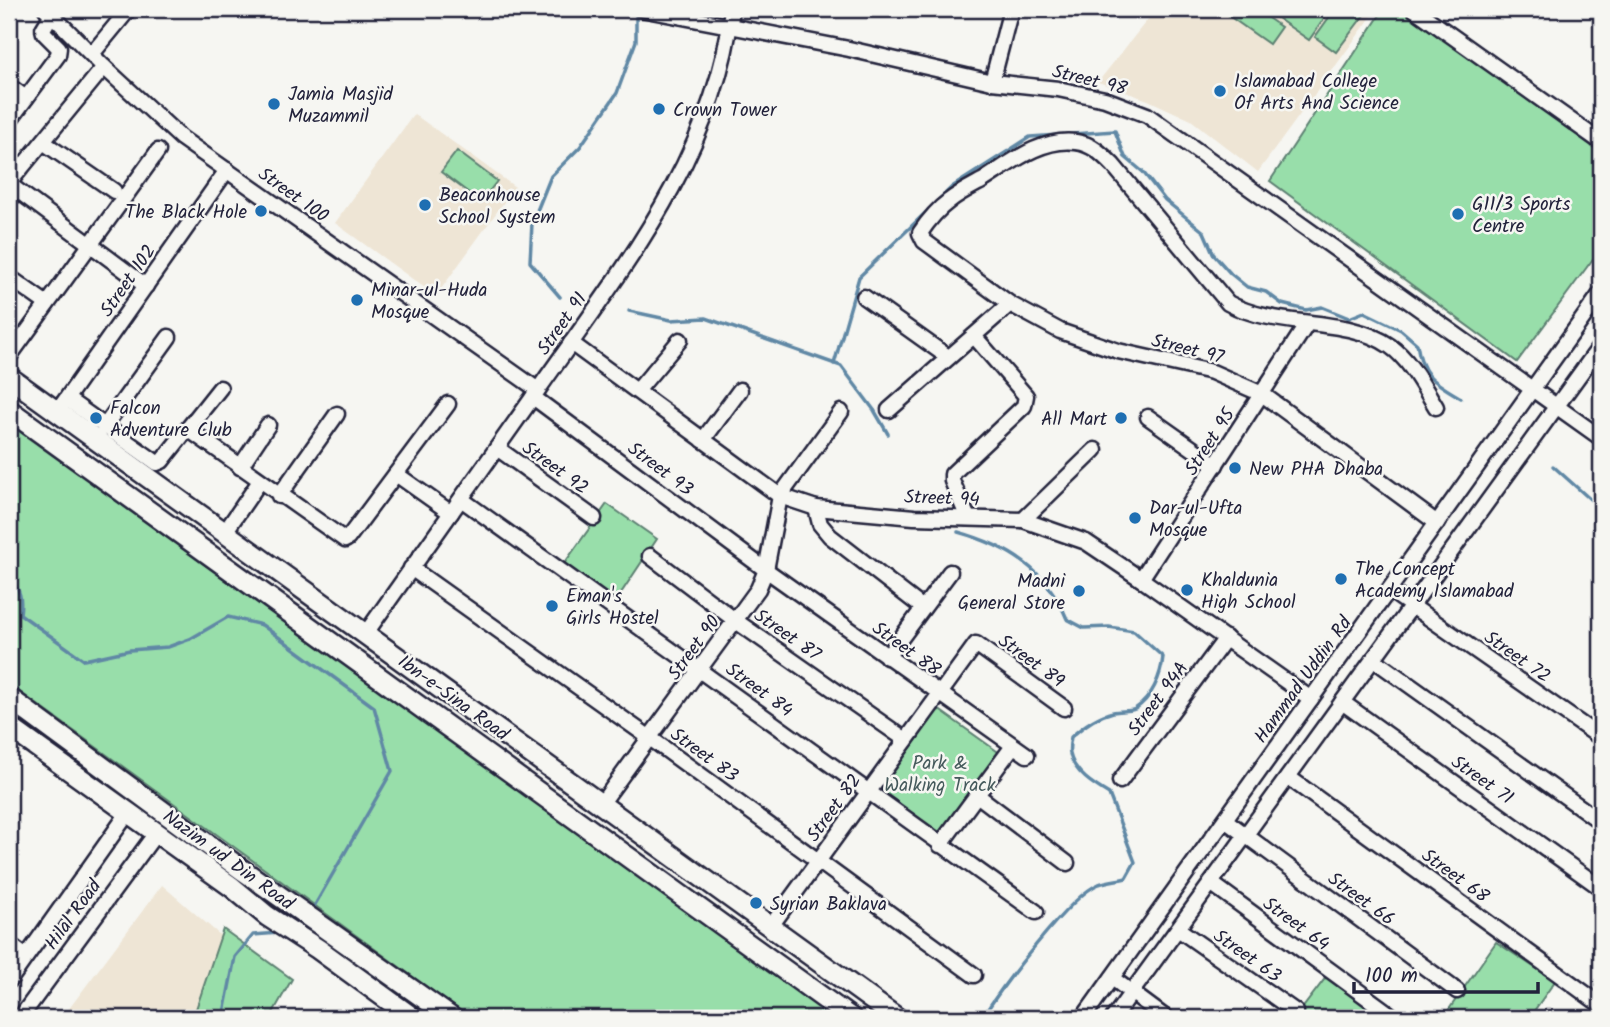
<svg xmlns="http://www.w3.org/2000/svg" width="1610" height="1027" font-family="Kalam,sans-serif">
	<rect width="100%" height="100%" fill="#f6f6f2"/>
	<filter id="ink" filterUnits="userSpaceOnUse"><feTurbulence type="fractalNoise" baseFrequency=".0143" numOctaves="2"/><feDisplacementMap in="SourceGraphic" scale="14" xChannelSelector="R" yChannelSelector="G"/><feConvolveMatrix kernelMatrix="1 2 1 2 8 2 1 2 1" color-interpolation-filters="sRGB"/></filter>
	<g filter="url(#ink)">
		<g fill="#eee5d5">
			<polygon points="1156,9 1377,9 1258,172 1191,120 1148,100 1098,82"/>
			<polygon points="414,114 515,187 436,296 335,223"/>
			<polygon points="162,885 221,936 195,1018 62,1018"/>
		</g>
		<g fill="#98deaa" stroke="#5d8072" stroke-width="2">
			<polygon points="1234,9 1255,9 1281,27 1269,44 1229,16"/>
			<polygon points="1264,9 1331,9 1309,40"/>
			<polygon points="1335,9 1364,9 1367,11 1336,52 1315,37"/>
			<polygon points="1384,9 1407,9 1601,153 1601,248 1517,362 1270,181"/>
			<polygon points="457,151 497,181 481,202 441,172"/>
			<polygon points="9,424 836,1018 470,1018 9,684"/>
			<polygon points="607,504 657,539 613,605 561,568"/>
			<polygon points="938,709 1001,754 942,837 879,793"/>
			<polygon points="223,929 292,979 270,1018 193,1018"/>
			<polygon points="1496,942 1555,981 1529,1018 1443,1018"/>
			<polygon points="1327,976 1374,1011 1368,1018 1295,1018"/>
		</g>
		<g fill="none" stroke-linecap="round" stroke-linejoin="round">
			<g stroke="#6088a5" stroke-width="3.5">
				<polyline points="560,297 530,262 532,223 551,176 580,147 617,93 636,41 636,11"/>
				<polyline points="629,311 671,320 706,318 841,366 874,410 888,434"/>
				<path d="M834 364 859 277 952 187 1030 137 1115 131 1125 157 1143 172 1165 200 1204 232 1214 255 1231 274 1247 287 1266 292 1282 304 1306 310 1322 307 1349 318 1364 312 1401 330 1417 344C1422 377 1434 382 1461 398"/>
				<polyline points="1553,466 1601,509"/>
				<path d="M958 532C1008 546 1047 570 1067 619L1084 628 1109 627 1134 631 1163 657C1161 676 1152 698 1135 709 1129 712 1120 710 1113 712 1097 716 1083 726 1071 737 1070 742 1069 749 1070 754 1074 773 1094 785 1109 794L1135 862 1126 878C1118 880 1108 881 1099 884 1069 896 1001 988 982 1018"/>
				<path d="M9 579C21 589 22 599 20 614L84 660 130 650 168 647 190 639 228 617 262 625 374 707 392 771 312 910"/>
				<polyline points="223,1018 235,957 253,935 279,933"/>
			</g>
			<g stroke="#22223b" stroke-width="19">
				<g id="minor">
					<polyline points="46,9 104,67 181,138 538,390"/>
					<polyline points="641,9 849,49 992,82 1058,89 1105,99 1147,115 1601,438"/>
					<polyline points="1414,9 1601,142"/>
					<polyline points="92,54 129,9"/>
					<polyline points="992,82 1011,9"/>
					<polyline points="9,86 26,98"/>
					<polyline points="9,121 58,55 59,48 44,33 43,29 52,14"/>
					<polyline points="43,142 114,191"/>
					<polyline points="9,183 104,67"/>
					<polyline points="9,184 146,286"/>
					<polyline points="9,277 47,304"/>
					<polyline points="864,297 948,357"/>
					<polyline points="571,343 780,496 816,508 914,517 1023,520 1086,542 1141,579 1311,699"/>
					<polyline points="9,357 158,151"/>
					<polyline points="637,391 680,340"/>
					<polyline points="533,397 766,570 1027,755"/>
					<polyline points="67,399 157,463 162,461 220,388"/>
					<path d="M1436 407C1423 386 1410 360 1390 346 1345 315 1277 330 1228 303L1113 165C1102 154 1092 144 1076 142 1042 137 1009 164 982 181 971 187 959 193 949 201 938 209 928 221 920 233L924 241 1010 304 1060 331 1118 351 1212 372 1262 394 1437 523"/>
					<polyline points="889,410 1010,304"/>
					<polyline points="57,412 227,170"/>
					<polyline points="1148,417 1216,465"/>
					<polyline points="104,427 169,337"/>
					<polyline points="188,429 345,540 348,538 448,404"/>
					<polyline points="703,440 740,390"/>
					<polyline points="497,448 594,518"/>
					<polyline points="240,467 268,425"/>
					<polyline points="396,474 451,513"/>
					<polyline points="279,496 337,414"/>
					<polyline points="461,499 1036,912"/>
					<polyline points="816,508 820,524 830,536 923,608"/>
					<polyline points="968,518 952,481 952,474 1024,406 1026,396 974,336"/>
					<polyline points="1023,520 1095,450"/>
					<polyline points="225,532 260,481"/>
					<polyline points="650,556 736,621 906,740"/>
					<polyline points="411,568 650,738 974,975"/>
					<polyline points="1141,579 1307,324"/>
					<polyline points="1389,590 1601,738"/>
					<path d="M366 633C424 551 482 469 540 387 622 270 715 155 732 9"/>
					<polyline points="887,657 950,572"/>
					<polyline points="1373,659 1601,822"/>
					<polyline points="1342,702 1601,888"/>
					<polyline points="1288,777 1601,1005"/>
					<polyline points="1120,781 1226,638"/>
					<polyline points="977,795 1067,863"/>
					<polyline points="601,804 758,589 766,570 780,496 841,412"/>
					<polyline points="1225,820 1457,991"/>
					<polyline points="940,845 1013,746"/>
					<polyline points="1211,883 1395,1018"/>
					<polyline points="771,926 976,644 1064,708"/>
					<polyline points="1178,929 1296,1012"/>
					<polyline points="9,944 25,956"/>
					<polyline points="1112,978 1166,1018"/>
					<polyline points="9,981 128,813"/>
					<polyline points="20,1018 156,833"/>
					<polyline points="1083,1018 1601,293"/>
					<polyline points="1113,1018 1601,345"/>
				</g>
			</g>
			<g stroke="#22223b" stroke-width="24">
				<g id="major">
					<polyline points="9,377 897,1018"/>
					<polyline points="9,410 851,1018"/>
					<polyline points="9,698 241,869 452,1018"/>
					<polyline points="9,727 232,887 267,916 318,949 413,1018"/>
				</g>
			</g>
			<use href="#minor" stroke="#f6f6f2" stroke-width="14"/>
			<use href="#major" stroke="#f6f6f2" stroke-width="19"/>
		</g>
	</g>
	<g fill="#1f6fb2" stroke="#f6f6f2" stroke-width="2.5">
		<circle cx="1220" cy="91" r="7"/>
		<circle cx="274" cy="104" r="7"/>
		<circle cx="659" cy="109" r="7"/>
		<circle cx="425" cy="205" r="7"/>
		<circle cx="261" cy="211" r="7"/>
		<circle cx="1458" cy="214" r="7"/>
		<circle cx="357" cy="300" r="7"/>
		<circle cx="96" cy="418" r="7"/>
		<circle cx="1121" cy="418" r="7"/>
		<circle cx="1235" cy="468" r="7"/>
		<circle cx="1135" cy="518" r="7"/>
		<circle cx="1341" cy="579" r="7"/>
		<circle cx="1187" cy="590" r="7"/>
		<circle cx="1079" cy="591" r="7"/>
		<circle cx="552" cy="606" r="7"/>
		<circle cx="756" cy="903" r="7"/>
	</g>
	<g text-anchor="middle" stroke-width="5" stroke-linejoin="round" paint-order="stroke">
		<g font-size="19" fill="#22223b" stroke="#f6f6f2">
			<text transform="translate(1090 79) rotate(14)" y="7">Street 98</text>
			<text transform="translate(294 194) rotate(35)" y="7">Street 100</text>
			<text transform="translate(127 280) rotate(-55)" y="7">Street 102</text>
			<text transform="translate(561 323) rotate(-55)" y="7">Street 91</text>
			<text transform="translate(1188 348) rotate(14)" y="7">Street 97</text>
			<text transform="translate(1209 441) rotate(-57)" y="7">Street 95</text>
			<text transform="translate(556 467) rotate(36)" y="7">Street 92</text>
			<text transform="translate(661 468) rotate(37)" y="7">Street 93</text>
			<text transform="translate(942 497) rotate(2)" y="7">Street 94</text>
			<text transform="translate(788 634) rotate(35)" y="7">Street 87</text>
			<text transform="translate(693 647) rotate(-54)" y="7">Street 90</text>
			<text transform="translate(907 648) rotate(36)" y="7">Street 88</text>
			<text transform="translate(1518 656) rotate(35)" y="7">Street 72</text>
			<text transform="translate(1032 660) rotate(36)" y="7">Street 89</text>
			<text transform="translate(1302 679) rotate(-54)" y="7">Hammad Uddin Rd</text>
			<text transform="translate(760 689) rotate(36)" y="7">Street 84</text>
			<text transform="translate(454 697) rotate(36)" y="7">Ibn-e-Sina Road</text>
			<text transform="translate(1157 698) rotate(-53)" y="7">Street 94A</text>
			<text transform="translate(705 754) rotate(36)" y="7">Street 83</text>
			<text transform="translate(1483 779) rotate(35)" y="7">Street 71</text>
			<text transform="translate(833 807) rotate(-54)" y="7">Street 82</text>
			<text transform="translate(229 859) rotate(36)" y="7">Nazim ud Din Road</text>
			<text transform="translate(1456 875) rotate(36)" y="7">Street 68</text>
			<text transform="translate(1362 898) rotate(36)" y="7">Street 66</text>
			<text transform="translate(72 914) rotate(-54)" y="7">Hilal Road</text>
			<text transform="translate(1297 923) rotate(36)" y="7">Street 64</text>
			<text transform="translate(1248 955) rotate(35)" y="7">Street 63</text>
		</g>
		<g font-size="19" fill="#22223b" stroke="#f6f6f2" text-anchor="start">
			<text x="1234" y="87">Islamabad College<tspan x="1234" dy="22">Of Arts And Science</tspan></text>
			<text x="288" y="100">Jamia Masjid<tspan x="288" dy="22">Muzammil</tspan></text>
			<text x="673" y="116">Crown Tower</text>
			<text x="439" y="201">Beaconhouse<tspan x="439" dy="22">School System</tspan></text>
			<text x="1472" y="210">G11/3 Sports<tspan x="1472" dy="22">Centre</tspan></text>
			<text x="247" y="218" text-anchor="end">The Black Hole</text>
			<text x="371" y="296">Minar-ul-Huda<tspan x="371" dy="22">Mosque</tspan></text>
			<text x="110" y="414">Falcon<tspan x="110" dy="22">Adventure Club</tspan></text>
			<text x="1107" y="425" text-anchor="end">All Mart</text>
			<text x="1249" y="475">New PHA Dhaba</text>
			<text x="1149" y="514">Dar-ul-Ufta<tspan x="1149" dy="22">Mosque</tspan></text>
			<text x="1355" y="575">The Concept<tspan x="1355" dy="22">Academy Islamabad</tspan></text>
			<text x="1201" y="586">Khaldunia<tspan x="1201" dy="22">High School</tspan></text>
			<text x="1065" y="587" text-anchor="end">Madni<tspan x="1065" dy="22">General Store</tspan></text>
			<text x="566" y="602">Eman's<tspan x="566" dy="22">Girls Hostel</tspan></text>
			<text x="770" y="910">Syrian Baklava</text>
		</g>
		<g font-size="19" fill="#455a5c" stroke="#f6f6f2">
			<text x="940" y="769">Park &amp;<tspan x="940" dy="22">Walking Track</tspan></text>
		</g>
	</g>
	<rect width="1610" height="1027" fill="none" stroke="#f6f6f2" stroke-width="35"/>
	<rect x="18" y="18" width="1575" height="992" fill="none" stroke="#22223b" stroke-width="2.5" filter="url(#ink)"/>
	<path d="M1354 982v10h184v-10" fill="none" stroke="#22223b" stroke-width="3.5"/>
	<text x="1365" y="982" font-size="21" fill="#22223b" stroke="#f6f6f2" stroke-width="5" paint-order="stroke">100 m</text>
</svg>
